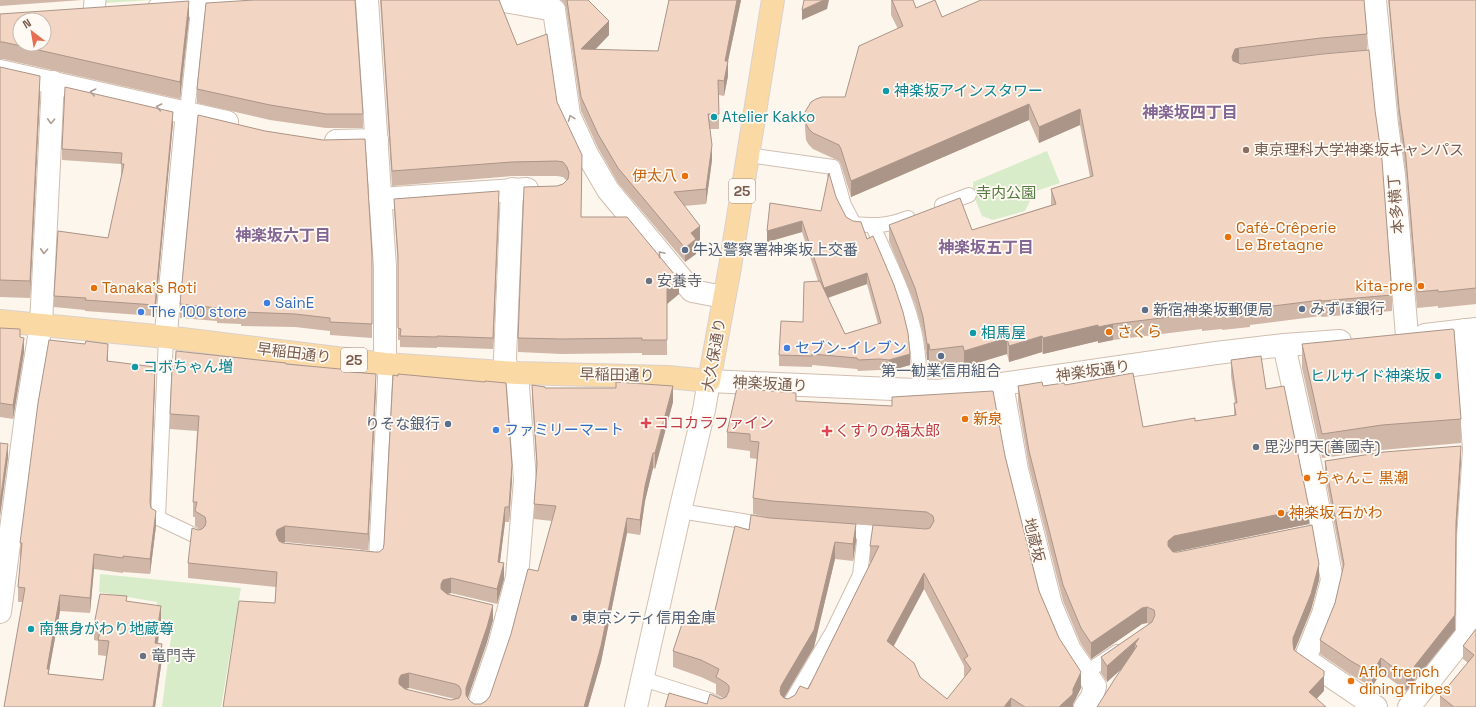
<svg xmlns="http://www.w3.org/2000/svg" width="1476" height="707" font-family="'Space Grotesk','Noto Sans JP',sans-serif">
	<rect width="100%" height="100%" fill="#fdf6ec"/>
	<g fill="#d8ecc9">
		<polygon points="104,0 152,0 104,3"/>
		<polygon points="1047,151 1060,183 1030,193 1031,199 1025,211 993,220 982,216 973,194 973,182"/>
		<polygon points="100,574 241,588 221,707 162,707 173,622 156,617 157,602 99,592"/>
	</g>
	<g fill="none" stroke-linecap="round" stroke-linejoin="round">
		<g stroke="#d1beb0" stroke-width="16">
			<g id="service">
				<polyline points="187,113 199,0"/>
				<path d="M748 155 833 167 844 205 854 224C876 226 887 226 908 218"/>
				<polyline points="942,205 969,195"/>
				<path d="M873 226C888 261 907 297 915 335 919 354 919 372 921 391"/>
				<polyline points="166,337 158,518 198,537"/>
				<polyline points="680,511 768,525"/>
				<polyline points="837,530 890,534"/>
				<polyline points="363,557 376,559 385,381 385,364"/>
				<polyline points="1085,673 1117,652"/>
				<polyline points="643,679 709,700 721,707"/>
				<polyline points="788,707 833,631 860,575 865,533"/>
			</g>
		</g>
		<g stroke="#d1beb0" stroke-width="23">
			<polyline id="pedestrian" points="94,12 95,0"/>
		</g>
		<g stroke="#d1beb0" stroke-width="24">
			<g id="minor">
				<polyline points="367,0 385,267 385,364"/>
				<polyline points="499,0 554,10"/>
				<polyline points="1375,0 1387,125 1394,175 1407,336"/>
				<polyline points="159,8 270,0"/>
				<polyline points="554,10 569,115 587,154 608,190 692,291 724,297"/>
				<polyline points="0,71 227,122"/>
				<polyline points="336,141 377,140"/>
				<polyline points="380,199 527,189"/>
				<polyline points="1465,330 1474,450 1468,537 1467,634"/>
				<polyline points="1425,335 1476,329"/>
				<polyline points="166,337 167,321 187,113"/>
				<polyline points="1284,345 1311,468 1332,580 1323,614 1305,659 1376,707"/>
				<polyline points="506,372 505,358 512,189"/>
				<polyline points="709,381 937,391 1002,384 1216,353 1284,345 1340,341"/>
				<polyline points="1002,384 1017,470 1051,605 1070,650 1095,686 1092,697 1085,707"/>
				<polyline points="0,612 26,416 41,325 53,82"/>
				<polyline points="478,707 499,646 517,577 525,480 517,373"/>
				<polyline points="1409,707 1467,634 1476,626"/>
			</g>
		</g>
		<g stroke="#d6c0b0" stroke-width="24">
			<polyline id="secondary" points="636,707 680,511 704,410 709,381"/>
		</g>
		<g stroke="#dad1cd" stroke-width="24">
			<polyline id="primary" points="0,321 166,337 385,364 517,373 668,377 709,381 730,267 773,0"/>
		</g>
		<use href="#service" stroke="#fff" stroke-width="14"/>
		<use href="#pedestrian" stroke="#fff" stroke-width="21"/>
		<use href="#minor" stroke="#fff" stroke-width="22"/>
		<use href="#secondary" stroke="#fff" stroke-width="22"/>
		<use href="#primary" stroke="#fbd9a5" stroke-width="22"/>
	</g>
	<g fill="#d1b7a8" fill-rule="evenodd">
		<polygon points="0,0 82,0 0,6"/>
		<polygon points="380,0 499,0 517,45 557,102 581,217 679,294 667,304 667,355 642,355 642,353 562,354 518,352 518,338 557,186 563,184 567,181 563,177 557,176 512,176 392,186"/>
		<polygon points="561,0 588,0 609,35 595,50 658,51 669,1 668,0 741,0 728,61 728,76 724,96 719,95 719,129 710,129 712,160 706,204 684,206 700,241 696,244 696,254 685,262 618,183 598,148 581,111 566,8 564,3"/>
		<polygon points="891,0 913,0 916,8 942,17 1367,34 1367,50 1321,54 1239,64 1392,295 1392,311 1322,317 1321,316 1250,325 1250,327 1222,330 1222,329 1202,331 1202,329 1113,340 1098,343 1098,341 1043,354 1042,352 1009,362 1007,354 964,367 963,362 930,366 929,360 927,360 923,333 915,304 889,241 889,225 972,230 1051,205 1051,189 1090,177 1080,125 1039,143 1029,120 851,197 841,165 839,161 813,149 809,145 806,140 805,128 805,112 845,97 898,29 891,15"/>
		<polygon points="1388,0 1476,0 1476,304 1438,308 1438,306 1417,308 1406,174 1399,124"/>
		<polygon points="0,14 189,18 180,99 3,59 0,59"/>
		<polygon points="0,67 40,93 30,298 0,297"/>
		<polygon points="197,89 363,114 363,128 326,128 270,120 197,103"/>
		<polygon points="173,123 155,316 85,311 85,310 54,307 54,296 108,238 122,175 121,175 121,164 62,160 62,149"/>
		<path d="M836 197 910 365 889 371 880 370 858 371 857 369 812 365V367L779 366V355L803 322 818 281 802 232 767 242 821 211ZM867 284 878 324 845 334 828 298Z"/>
		<polygon points="394,199 499,203 493,349 437,347 437,348 400,347 400,340 398,340 398,267 394,210"/>
		<polygon points="372,254 372,338 330,335 330,331 295,327 241,326 241,324 217,323 217,321 180,318 180,304"/>
		<polygon points="0,328 20,337 24,352 13,419 0,417"/>
		<polygon points="85,344 108,361 155,382 150,504 156,526 150,574 123,572 123,573 94,569 90,613 60,611 49,671 49,674 103,680 106,656 98,655 98,641 94,640 94,625 127,601 161,621 158,643 162,659 155,707 4,707 23,602 18,602 18,587 21,558 20,558 20,543"/>
		<polygon points="1302,344 1461,419 1461,443 1382,450 1322,458 1302,368"/>
		<polygon points="1231,360 1266,389 1309,524 1174,552 1319,580 1311,610 1295,650 1324,691 1120,670 1107,682 1101,673 1101,657 1149,624 1147,623 1142,624 1091,659 1081,644 1063,601 1029,467 1018,402 1018,386 1043,386 1065,385 1143,427 1195,421 1234,416 1234,403 1235,403 1231,376"/>
		<path d="M286 364 351 372 376 389 368 550 285 542 282 543 375 552H379L512 480 509 522H505L500 562 504 579 497 604 451 593 447 594 493 620 487 642 468 698 469 700 474 704H481L486 701 490 696 538 571 552 521 534 519V504L537 471 532 400V385L545 388 673 402 655 469 653 468 645 501 640 535 627 533 601 662 588 707H223L275 603 276 587 188 578V563L198 530H201L195 526V517H193V502L197 431 170 429V414L175 370ZM409 688 455 699 451 700 405 689Z"/>
		<path d="M796 401 1005 456 1039 591 1059 638 1081 688 1073 704V707H665L707 704 723 698 716 694V684L701 677 673 667V651L712 623 749 530 856 541 853 561 835 559 814 647 784 697 788 699 808 689 871 562H870V546L926 529 772 518 753 514V498L757 459 750 458V451L727 448V432ZM924 589 964 666V676L965 677 947 699 920 677 894 646Z"/>
		<polygon points="1461,460 1456,537 1455,630 1406,691 1381,672 1372,687 1351,675 1320,654 1320,640 1335,603 1343,570 1325,475 1325,461"/>
		<polygon points="1476,629 1476,707 1440,707 1440,696 1468,663 1463,659 1463,646"/>
	</g>
	<g fill="#aa9588">
		<polygon points="737,0 741,0 725,75 725,61"/>
		<polygon points="824,0 829,0 827,9 802,20 802,10"/>
		<polygon points="189,1 189,18 180,99 180,82"/>
		<polygon points="609,21 609,35 581,64 581,49"/>
		<polygon points="1239,48 1239,64 1235,65 1232,57 1235,49"/>
		<polygon points="728,61 728,76 724,96 724,81"/>
		<polygon points="40,76 40,93 30,298 30,281"/>
		<polygon points="1029,104 1029,120 851,197 851,181"/>
		<polygon points="1080,109 1080,125 1039,143 1039,127"/>
		<polygon points="173,112 173,123 155,316 155,305"/>
		<polygon points="712,145 712,160 706,204 706,189"/>
		<polygon points="499,191 499,203 493,349 493,338"/>
		<polygon points="802,221 802,232 767,242 767,231"/>
		<polygon points="700,226 700,241 696,244 696,254 685,262 685,248 691,233"/>
		<polygon points="867,273 867,284 824,299 824,288"/>
		<polygon points="679,280 679,294 667,304 667,355 667,289"/>
		<polygon points="1113,324 1113,340 1098,343 1098,327"/>
		<polygon points="1098,325 1098,341 1043,354 1043,338"/>
		<polygon points="1042,336 1042,352 1009,362 1009,346"/>
		<polygon points="24,338 24,352 13,419 13,405"/>
		<polygon points="1007,338 1007,354 964,367 964,351"/>
		<polygon points="108,344 108,360 107,376 107,361"/>
		<rect x="927" y="344" width="2" height="16"/>
		<polygon points="910,354 910,365 889,371 889,360"/>
		<polygon points="155,367 155,382 150,518 150,502"/>
		<polygon points="376,374 376,389 368,550 368,534"/>
		<polygon points="673,386 673,402 655,469 655,453"/>
		<polygon points="8,444 8,458 0,517 0,503"/>
		<polygon points="1461,446 1461,460 1456,537 1455,630 1406,691 1406,677 1456,523"/>
		<polygon points="653,453 653,468 645,501 640,535 640,520 645,486"/>
		<polygon points="512,465 512,480 509,522 509,507"/>
		<polygon points="505,507 505,522 498,577 498,562"/>
		<polygon points="1309,508 1309,524 1174,552 1168,557 1168,541 1174,536"/>
		<polygon points="156,511 156,526 150,574 150,559"/>
		<polygon points="627,518 627,533 601,662 588,707 584,707"/>
		<polygon points="856,524 856,541 853,561 853,544"/>
		<polygon points="285,526 285,542 277,545 276,534 277,530"/>
		<polygon points="835,542 835,559 814,647 781,703 780,691 781,686"/>
		<polygon points="94,554 94,569 90,613 90,598"/>
		<polygon points="504,563 504,579 497,604 497,589"/>
		<polygon points="1319,564 1319,580 1311,610 1293,654 1293,638"/>
		<polygon points="924,573 924,589 887,658 887,641"/>
		<polygon points="451,578 451,593 443,595 441,599 441,584 443,580"/>
		<polygon points="60,595 60,611 49,671 49,684 47,669"/>
		<polygon points="493,605 493,620 487,642 466,703 466,688"/>
		<polygon points="161,606 161,621 155,658 155,643"/>
		<polygon points="1147,607 1147,623 1142,624 1091,659 1091,643 1142,608"/>
		<polygon points="1139,638 1137,646 1135,644 1135,657 1107,682 1107,666"/>
		<polygon points="162,644 162,659 155,707 153,707"/>
		<polygon points="1381,658 1381,672 1372,687 1372,673"/>
		<polygon points="1081,672 1081,688 1073,704 1073,707 1059,707 1073,689"/>
		<polygon points="409,673 409,688 401,690 399,694 399,679 401,675"/>
		<polygon points="1324,676 1324,691 1309,707 1309,692"/>
		<polygon points="1011,698 1011,707 1004,707"/>
	</g>
	<g fill="#f3d5c3" stroke="#aa9588" fill-rule="evenodd">
		<polygon points="254,0 355,0 363,114 326,114 270,105 197,89 206,3"/>
		<polygon points="381,0 499,0 517,45 547,34 557,102 582,155 581,217 627,217 679,280 667,289 667,340 642,340 642,338 562,339 518,338 524,187 557,186 563,184 568,179 569,173 567,167 563,162 557,161 512,162 392,171"/>
		<polygon points="567,0 588,0 609,21 581,49 658,51 669,0 737,0 725,61 728,61 724,81 718,80 719,114 708,114 712,145 706,189 674,192 700,226 691,233 696,239 685,248 618,168 598,134 581,97"/>
		<polygon points="804,0 824,0 802,10"/>
		<polygon points="892,0 913,0 916,8 935,0 942,17 981,0 1364,0 1367,34 1321,38 1239,48 1235,49 1232,57 1233,61 1241,64 1323,54 1369,50 1375,110 1382,160 1392,295 1322,301 1321,300 1249,309 1250,311 1222,314 1222,313 1202,315 1202,313 1113,324 1098,327 1098,325 1043,338 1042,336 1009,346 1007,338 964,351 963,346 930,350 929,344 927,344 923,317 915,288 889,225 960,198 972,230 1056,204 1051,189 1093,176 1080,109 1039,127 1029,104 851,181 841,149 839,145 813,133 809,129 806,124 805,112 811,102 816,99 822,97 845,97 859,46 903,26"/>
		<polygon points="1389,0 1476,0 1476,288 1438,292 1438,290 1417,292 1406,158 1399,108"/>
		<path d="M189 1 180 82 3 42H0V14ZM20 20H44V44H20Z"/>
		<polygon points="0,67 40,76 30,281 0,280"/>
		<polygon points="65,87 173,112 155,305 85,300 86,298 54,296 58,231 108,238 124,164 121,164 122,153 62,149"/>
		<polygon points="198,115 265,131 323,140 365,139 372,254 372,324 330,322 330,318 295,314 241,312 241,310 217,309 217,308 180,304"/>
		<polygon points="829,173 836,197 846,217 853,221 861,222 867,239 873,236 877,245 894,285 903,312 908,333 910,354 889,360 880,359 858,360 857,358 812,354 812,356 779,355 781,321 803,322 804,282 820,281 845,334 881,323 867,273 824,288 802,221 767,231 770,203 821,211"/>
		<polygon points="499,191 493,338 437,336 437,337 400,336 401,329 398,328 398,256 394,199"/>
		<polygon points="0,328 20,329 20,337 24,338 13,405 0,403"/>
		<polygon points="1453,329 1454,330 1461,419 1382,425 1322,434 1302,344"/>
		<polygon points="49,340 85,344 86,341 108,344 107,361 155,367 150,502 151,508 156,511 150,559 123,556 123,558 94,554 90,598 60,595 47,669 49,669 48,674 103,680 109,641 98,640 101,627 94,625 100,594 127,596 126,601 161,606 155,643 162,644 153,707 4,707 25,588 18,587 22,543 20,543 38,403"/>
		<path d="M176 351 286 363V364L351 370V372L376 374 368 534 285 526 277 530 276 534 279 541 283 543 375 552H379L383 549 384 544 393 375 398 376V374L485 382V381L506 383 512 465 509 507H505L498 562 504 563 497 589 451 578 443 580 441 584V589L447 594 493 605 487 627 466 688V695L469 700 474 704H481L486 701 490 696 511 634 528 569 538 571 556 506 534 504 537 464 532 385 545 387V388H616V382L673 386 655 453H653L645 486 640 520 627 518 601 646 584 707H223L239 601 275 603 277 572 188 563 192 528 198 530 202 529 205 526 206 522 205 517 195 511 197 502H193L199 416 170 414 172 369 175 370ZM409 673 455 684 459 686 461 690V694L459 698 451 700 405 689 399 684V679L401 675Z"/>
		<polygon points="1261,356 1266,389 1284,386 1309,508 1174,536 1168,541 1168,546 1173,552 1178,552 1312,525 1319,564 1311,594 1293,638 1293,644 1294,650 1298,653 1324,671 1324,676 1309,692 1326,707 1097,707 1114,680 1137,646 1135,644 1139,638 1107,666 1101,657 1152,622 1155,615 1154,610 1147,607 1142,608 1091,643 1081,628 1063,585 1029,451 1018,386 1042,382 1043,386 1064,383 1065,385 1133,373 1143,427 1195,418 1195,421 1236,415 1234,403 1237,403 1231,360"/>
		<path d="M737 388 796 393V401L892 406V397L993 391 1005 456 1039 591 1059 638 1081 672 1073 689V694L1059 707H1025L1011 698 1004 707H665L669 693 707 704 710 694 721 699 726 697 729 691V686L726 683 716 677 719 669 701 660 673 651 685 615 712 623 735 526 749 530 751 515 770 518 856 524 853 544 835 542 814 630 781 686 780 691 781 695 784 698 788 699 795 695 800 686 808 689 879 546H870L873 525 926 529 930 528 934 521 933 516 927 512 772 501 753 498 759 442 750 441V434L727 432ZM924 573 968 656 964 659 971 669 947 699 920 677 914 663 887 641Z"/>
		<polygon points="0,443 8,444 0,503"/>
		<polygon points="1461,446 1456,523 1455,615 1406,677 1381,658 1372,673 1351,661 1320,640 1335,603 1344,564 1325,461 1384,452"/>
		<polygon points="1476,629 1476,707 1454,707 1440,696 1474,655 1463,646"/>
	</g>
	<defs><path id="oneway-chevron" d="M-2-3.5L2.5 0L-2 3.5" fill="none" stroke-width="1.6" stroke-linecap="round" stroke-linejoin="round"/></defs>
	<g stroke="#af9d94">
		<use href="#oneway-chevron" transform="translate(93 92) rotate(-166)"/>
		<use href="#oneway-chevron" transform="translate(159 107) rotate(-168)"/>
		<use href="#oneway-chevron" transform="translate(571 118) rotate(-111)"/>
		<use href="#oneway-chevron" transform="translate(51 121) rotate(93)"/>
		<use href="#oneway-chevron" transform="translate(44 251) rotate(93)"/>
		<use href="#oneway-chevron" transform="translate(661 254) rotate(-130)"/>
	</g>
	<g fill="#0f9aa8" stroke="#fffaf3" stroke-width="1.5">
		<circle cx="886" cy="91" r="4"/>
		<circle cx="714" cy="117" r="4"/>
		<circle cx="973" cy="333" r="4"/>
		<circle cx="135" cy="367" r="4"/>
		<circle cx="1438" cy="376" r="4"/>
		<circle cx="31" cy="629" r="4"/>
	</g>
	<circle fill="#8d6e63" stroke="#fffaf3" stroke-width="1.5" cx="1246" cy="150" r="4"/>
	<g fill="#e8710a" stroke="#fffaf3" stroke-width="1.5">
		<circle cx="685" cy="176" r="4"/>
		<circle cx="1228" cy="237" r="4"/>
		<circle cx="1421" cy="286" r="4"/>
		<circle cx="94" cy="288" r="4"/>
		<circle cx="1109" cy="332" r="4"/>
		<circle cx="965" cy="419" r="4"/>
		<circle cx="1307" cy="478" r="4"/>
		<circle cx="1281" cy="513" r="4"/>
		<circle cx="1351" cy="681" r="4"/>
	</g>
	<g fill="#5c6f8a" stroke="#fffaf3" stroke-width="1.5">
		<circle cx="685" cy="250" r="4"/>
		<circle cx="1302" cy="309" r="4"/>
		<circle cx="1145" cy="310" r="4"/>
		<circle cx="941" cy="356" r="4"/>
		<circle cx="448" cy="424" r="4"/>
		<circle cx="574" cy="618" r="4"/>
	</g>
	<g fill="#6b7280" stroke="#fffaf3" stroke-width="1.5">
		<circle cx="649" cy="281" r="4"/>
		<circle cx="1256" cy="447" r="4"/>
		<circle cx="143" cy="656" r="4"/>
	</g>
	<g fill="#3f7fe0" stroke="#fffaf3" stroke-width="1.5">
		<circle cx="267" cy="303" r="4"/>
		<circle cx="141" cy="312" r="4"/>
		<circle cx="787" cy="348" r="4"/>
		<circle cx="496" cy="430" r="4"/>
	</g>
	<g fill="#e0444e" stroke="#fffaf3" stroke-width="1.5">
		<path d="M644 417h4v4h4v4h-4v4h-4v-4h-4v-4h4z"/>
		<path d="M825 425h4v4h4v4h-4v4h-4v-4h-4v-4h4z"/>
	</g>
	<g text-anchor="middle" stroke-width="3.5" stroke-linejoin="round" paint-order="stroke">
		<g fill="#fffaf3" stroke="#a28b7f" stroke-width="1">
			<rect x="729" y="179" width="26" height="24" rx="3"/>
			<rect x="341" y="348" width="26" height="24" rx="3"/>
		</g>
		<g font-size="14" font-weight="bold" fill="#7a5c4d">
			<text x="742" y="196">25</text>
			<text x="354" y="365">25</text>
		</g>
		<g font-size="15" fill="#0d838f" stroke="#fffaf3" text-anchor="start">
			<text x="894" y="96">神楽坂アインスタワー</text>
			<text x="722" y="122">Atelier Kakko</text>
			<text x="981" y="338">相馬屋</text>
			<text x="143" y="372">コボちゃん増</text>
			<text x="1430" y="381" text-anchor="end">ヒルサイド神楽坂</text>
			<text x="39" y="634">南無身がわり地蔵尊</text>
		</g>
		<g font-size="15" fill="#785e54" stroke="#fffaf3" text-anchor="start">
			<text x="1254" y="155">東京理科大学神楽坂キャンパス</text>
		</g>
		<g font-size="15" fill="#c56008" stroke="#fffaf3" text-anchor="start">
			<text x="677" y="181" text-anchor="end">伊太八</text>
			<text x="1236" y="233">Café-Crêperie<tspan x="1236" dy="17">Le Bretagne</tspan></text>
			<text x="1413" y="291" text-anchor="end">kita-pre</text>
			<text x="102" y="293">Tanaka's Roti</text>
			<text x="1117" y="337">さくら</text>
			<text x="973" y="424">新泉</text>
			<text x="1315" y="483">ちゃんこ 黒潮</text>
			<text x="1289" y="518">神楽坂 石かわ</text>
			<text x="1359" y="677">Aflo french<tspan x="1359" dy="17">dining Tribes</tspan></text>
		</g>
		<g font-size="15" fill="#537a41" stroke="#fffaf3">
			<text x="1006" y="198">寺内公園</text>
		</g>
		<g font-size="15" fill="#7a5c4d" stroke="#fffaf3">
			<text transform="translate(1396 204) rotate(-95)" y="5">本多横丁</text>
			<text transform="translate(294 353) rotate(7)" y="5">早稲田通り</text>
			<text transform="translate(714 355) rotate(-80)" y="5">大久保通り</text>
			<text transform="translate(1093 371) rotate(-8)" y="5">神楽坂通り</text>
			<text transform="translate(617 375) rotate(1)" y="5">早稲田通り</text>
			<text transform="translate(770 384) rotate(3)" y="5">神楽坂通り</text>
			<text transform="translate(1034 540) rotate(76)" y="5">地蔵坂</text>
		</g>
		<g font-size="15" fill="#4e5e75" stroke="#fffaf3" text-anchor="start">
			<text x="693" y="255">牛込警察署神楽坂上交番</text>
			<text x="1310" y="314">みずほ銀行</text>
			<text x="1153" y="315">新宿神楽坂郵便局</text>
			<text x="941" y="376" text-anchor="middle">第一勧業信用組合</text>
			<text x="440" y="429" text-anchor="end">りそな銀行</text>
			<text x="582" y="623">東京シティ信用金庫</text>
		</g>
		<g font-size="15" fill="#5b616d" stroke="#fffaf3" text-anchor="start">
			<text x="657" y="286">安養寺</text>
			<text x="1264" y="452">毘沙門天(善國寺)</text>
			<text x="151" y="661">竜門寺</text>
		</g>
		<g font-size="15" fill="#366cbe" stroke="#fffaf3" text-anchor="start">
			<text x="275" y="308">SainE</text>
			<text x="149" y="317">The 100 store</text>
			<text x="795" y="353">セブン-イレブン</text>
			<text x="504" y="435">ファミリーマート</text>
		</g>
		<g font-size="15" fill="#be3a42" stroke="#fffaf3" text-anchor="start">
			<text x="654" y="428">ココカラファイン</text>
			<text x="835" y="436">くすりの福太郎</text>
		</g>
		<g font-size="16" font-weight="bold" fill="#846695" stroke="#fffaf3">
			<text x="1190" y="118">神楽坂四丁目</text>
			<text x="283" y="241">神楽坂六丁目</text>
			<text x="986" y="253">神楽坂五丁目</text>
		</g>
	</g>
	<g transform="translate(32 32) rotate(329)"><circle r="19" fill="#fffaf3" stroke="#cabbb1"/>
	<path d="M0-3L7 15L0 10L-7 15Z" fill="#e76f51"/>
	<text y="-6" font-size="11" font-weight="bold" text-anchor="middle" fill="#7a5c4d">N</text>
	</g>
</svg>
